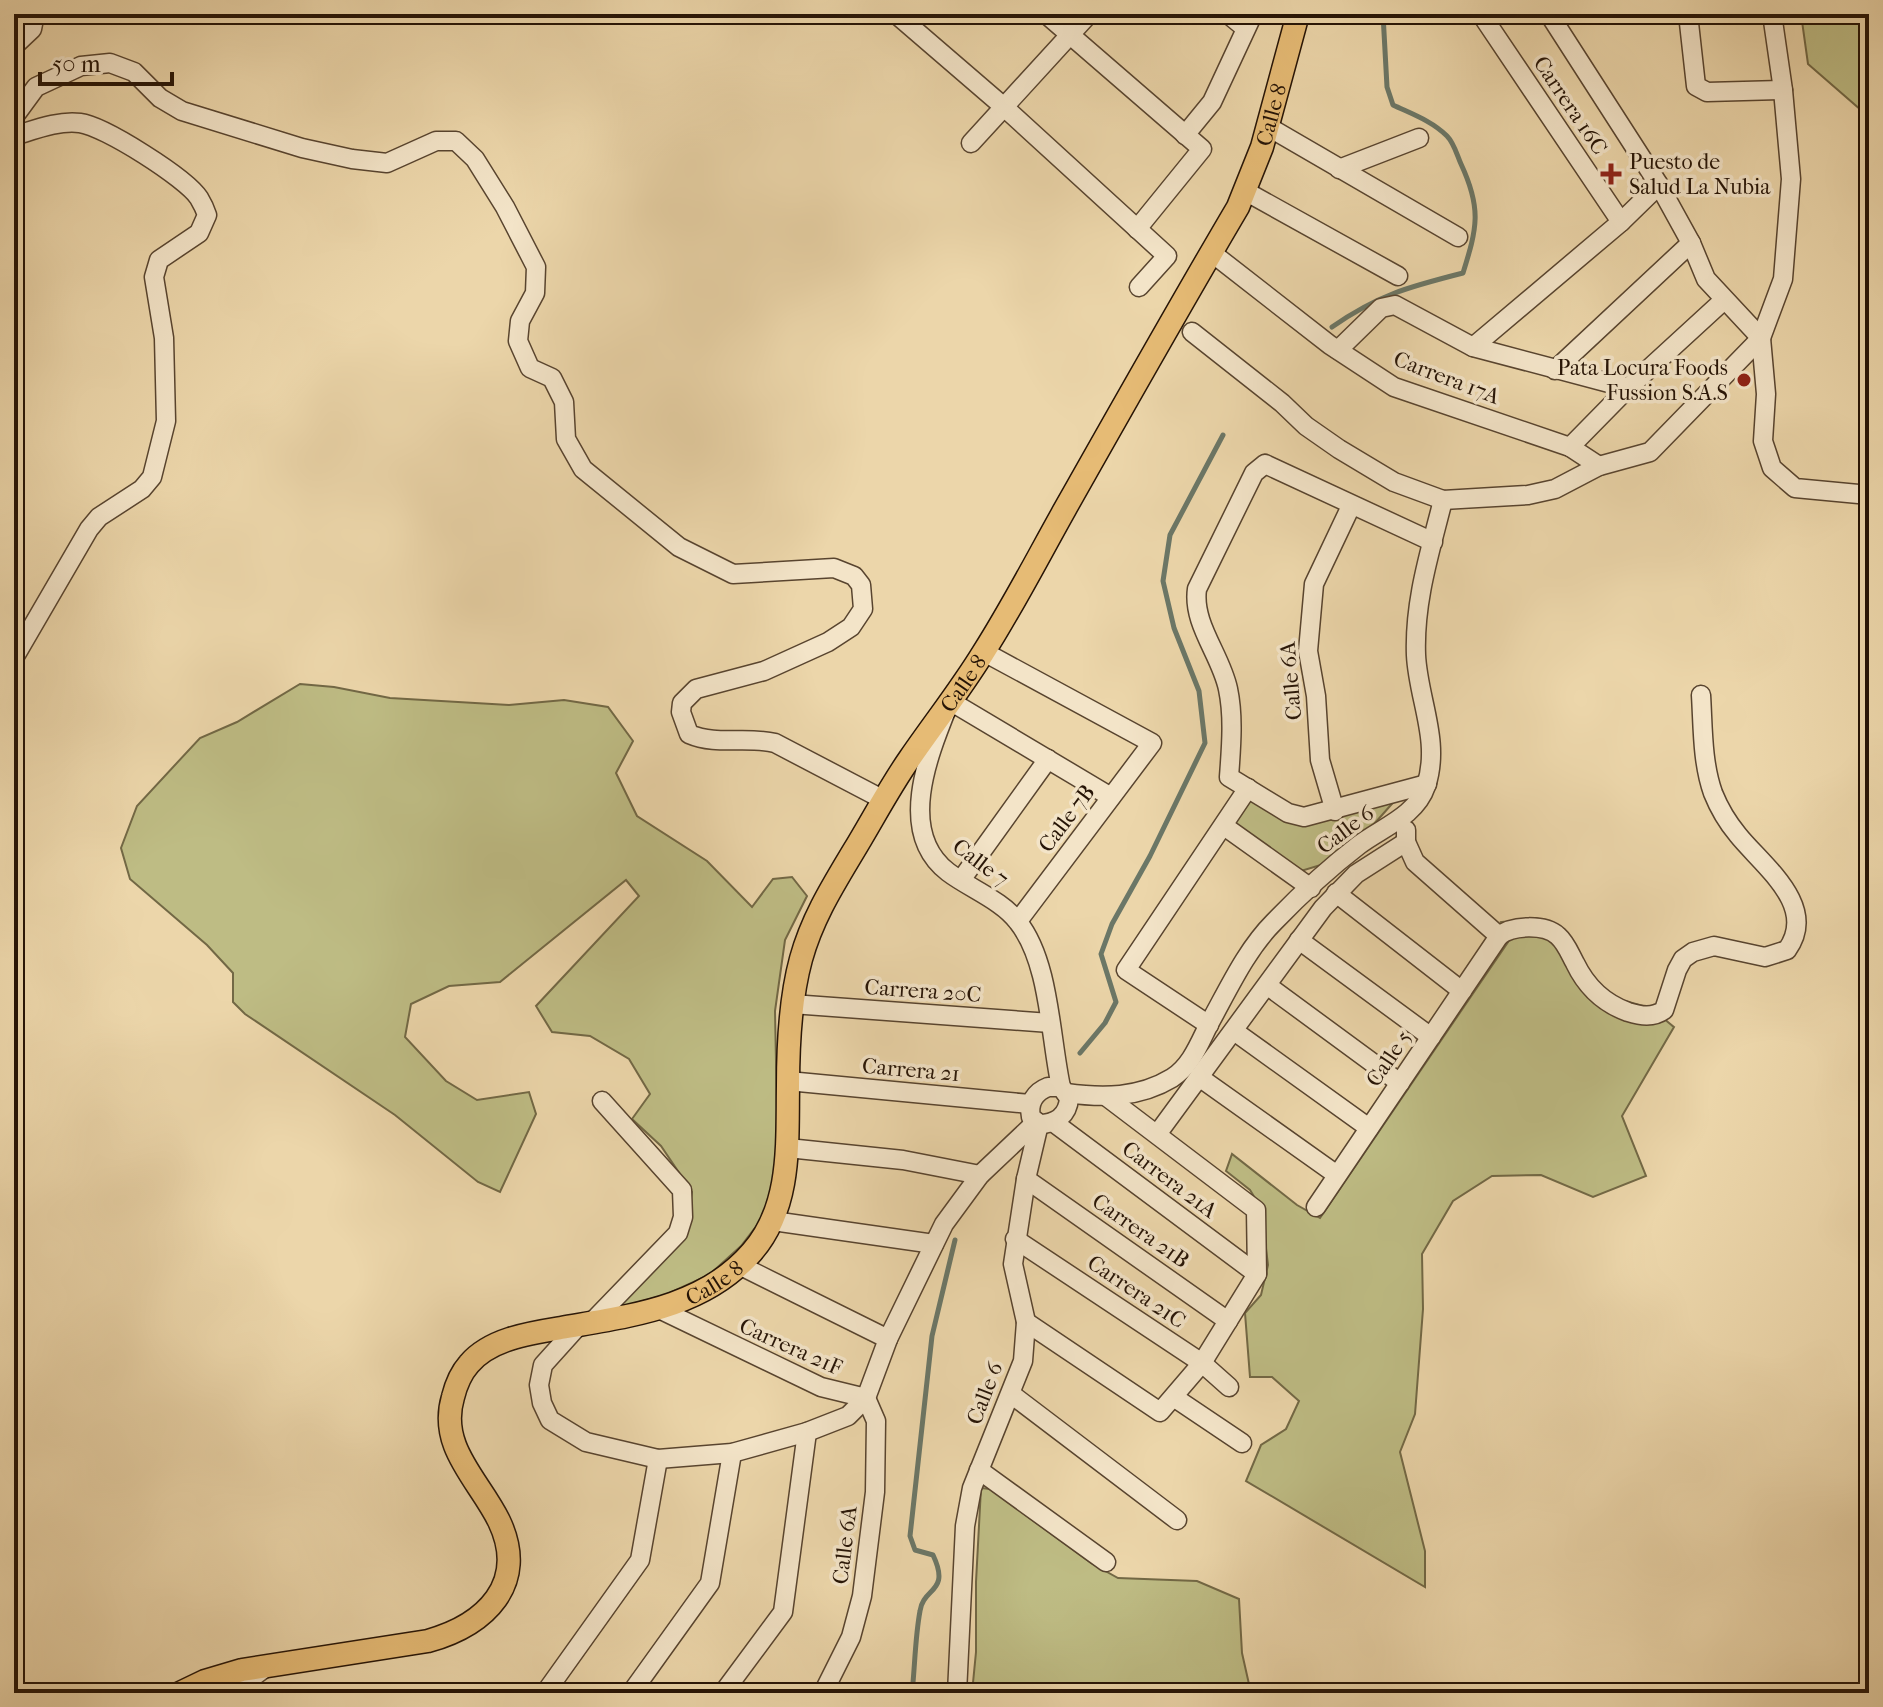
<svg xmlns="http://www.w3.org/2000/svg" width="1883" height="1707" font-family="'IM FELL French Canon',serif">
	<rect width="100%" height="100%" fill="#ecd6aa"/>
	<filter id="stains"><feTurbulence type="fractalNoise" baseFrequency=".0025" numOctaves="4"/><feColorMatrix values="0 0 0 0 .2 0 0 0 0 .09 0 0 0 0 .02 0 0 0 .5 -.17"/></filter>
	<radialGradient id="worn" r=".72"><stop offset=".6" stop-color="#630" stop-opacity="0"/><stop offset="1" stop-color="#630" stop-opacity=".3"/></radialGradient>
	<g fill="#bebc84" stroke="#726845" stroke-width="2">
		<polygon points="1801,14 1869,14 1869,117 1808,64"/>
		<polygon points="300,684 334,687 390,698 509,705 564,700 608,707 633,741 616,773 637,816 707,861 752,907 773,879 792,877 807,896 785,940 775,1011 778,1161 768,1211 741,1246 709,1275 665,1295 617,1308 685,1235 692,1192 661,1146 632,1119 650,1094 629,1059 590,1036 552,1032 536,1006 639,896 626,880 500,982 449,986 411,1004 405,1037 446,1081 477,1100 529,1092 536,1114 500,1192 478,1182 395,1115 245,1014 233,1002 233,973 207,945 130,879 121,848 137,806 200,738 237,722"/>
		<polygon points="1240,791 1290,819 1398,797 1344,858 1291,874 1216,821"/>
		<path d="M1536 918C1588 931 1573 963 1602 989 1616 1001 1633 1002 1649 1008 1658 1012 1666 1021 1674 1027L1622 1116 1646 1176 1593 1197 1541 1175 1492 1176 1453 1201 1422 1254 1423 1309 1415 1414 1400 1452 1425 1551V1587L1246 1481 1261 1445 1286 1429 1299 1401 1272 1377H1250L1245 1313 1261 1295 1268 1265 1261 1208 1250 1190 1226 1171 1232 1154 1297 1205 1320 1218 1508 942 1501 922Z"/>
		<polygon points="981,1488 990,1489 1091,1563 1118,1578 1197,1581 1239,1599 1242,1653 1251,1693 972,1693 976,1652 976,1582"/>
	</g>
	<g fill="none" stroke-linecap="round" stroke-linejoin="round">
		<g stroke="#6b7767" stroke-width="5">
			<path d="M1332 327C1378 295 1408 287 1463 273 1477 228 1482 209 1461 164 1457 155 1454 143 1447 136 1432 121 1412 114 1393 105L1387 87 1383 14"/>
			<polyline points="1080,1053 1105,1023 1116,1002 1101,954 1112,924 1150,856 1205,743 1199,691 1174,628 1163,581 1170,535 1223,435"/>
			<path d="M912 1693C915 1666 915 1638 920 1611 923 1587 951 1593 933 1555L915 1550 910 1536 932 1336 955 1240"/>
		</g>
		<g stroke="#58442f" stroke-width="21">
			<g id="minor">
				<polyline points="896,14 1004,107 1167,256 1139,287"/>
				<polyline points="1046,14 1202,149 1137,229"/>
				<polyline points="1228,14 1245,28"/>
				<polyline points="1481,14 1621,222"/>
				<polyline points="1549,14 1659,185 1691,243 1706,279 1761,338 1766,394 1763,441 1772,468 1795,488 1869,495"/>
				<polyline points="1688,14 1696,86 1707,92 1783,90"/>
				<polyline points="14,46 32,29 35,14"/>
				<path d="M14 117 36 87 81 66 110 63 134 72 160 98 182 111 302 148 352 159 387 163 436 141H456L475 159 505 207 536 267 535 293 520 321 518 341 530 368 552 378 564 402 566 439 583 469 679 547 733 574 834 568 854 576 861 585 863 609 851 627 828 642 764 671 696 689 682 703 681 712 689 734C717 746 746 736 775 743L884 800"/>
				<polyline points="1267,126 1458,237"/>
				<polyline points="1185,135 1212,102 1253,14"/>
				<path d="M14 136C34 130 59 120 80 123 104 126 186 178 199 198 202 203 205 209 207 215L199 233 159 260 154 277 164 338 166 421 152 477 142 489 99 517 89 529 14 658"/>
				<polyline points="971,143 1089,14"/>
				<polyline points="1339,169 1419,138"/>
				<polyline points="1245,191 1398,276"/>
				<polyline points="1212,253 1330,345 1394,387 1570,447 1599,466"/>
				<polyline points="1192,332 1282,403 1306,426 1339,449 1394,482 1443,500 1528,495 1555,489 1599,466 1650,452 1761,338 1783,279 1791,179 1783,90 1772,14"/>
				<polyline points="1473,347 1621,222 1659,185"/>
				<polyline points="1338,350 1381,308 1395,305 1473,347 1628,388"/>
				<polyline points="1555,370 1691,243"/>
				<polyline points="1570,447 1628,388 1724,300"/>
				<polyline points="984,652 1152,743 1018,921"/>
				<path d="M1427 784 1304 817 1288 813 1229 777C1231 749 1234 717 1228 689 1221 655 1192 624 1197 589L1254 473 1265 464 1433 542"/>
				<polyline points="1335,811 1320,760 1316,696 1308,651 1314,584 1351,506"/>
				<polyline points="1224,826 1311,888"/>
				<polyline points="1406,830 1406,842 1415,862 1499,936"/>
				<polyline points="961,880 1048,759"/>
				<polyline points="1336,893 1462,991"/>
				<path d="M1499 936C1512 925 1545 924 1558 936 1566 943 1570 954 1575 963 1586 986 1603 1003 1628 1012 1641 1016 1653 1018 1664 1010L1677 970 1683 959 1693 952 1714 946 1765 957 1787 950C1819 906 1762 865 1738 835 1728 823 1719 808 1713 793 1702 762 1703 727 1701 695"/>
				<polyline points="1299,940 1431,1037"/>
				<polyline points="1268,986 1400,1083"/>
				<polyline points="792,1004 1050,1023"/>
				<polyline points="1209,1025 1126,970 1248,788"/>
				<polyline points="1234,1031 1369,1128"/>
				<polyline points="1199,1077 1337,1175"/>
				<polyline points="788,1081 1030,1104"/>
				<path d="M1048 1087H1061L1069 1098C1068 1115 1056 1124 1039 1124L1031 1117C1028 1103 1035 1092 1048 1087Z"/>
				<path d="M1061 1087C1050 1037 1050 962 1018 922 1003 901 969 888 948 872 895 831 930 751 950 701L1111 797"/>
				<path d="M1066 1093C1103 1098 1139 1098 1172 1078 1191 1066 1199 1044 1209 1024 1228 990 1246 950 1274 922 1300 895 1329 868 1359 845 1383 827 1416 816 1426 786 1441 741 1418 699 1416 655 1414 601 1430 552 1443 500"/>
				<polyline points="1053,1122 1257,1274"/>
				<polyline points="1158,1133 1323,908 1356,874 1406,842"/>
				<polyline points="788,1148 903,1160 980,1175"/>
				<polyline points="1026,1179 1228,1321"/>
				<polyline points="1316,1207 1499,936"/>
				<polyline points="773,1221 934,1244"/>
				<polyline points="1015,1239 1202,1363 1229,1387"/>
				<polyline points="739,1265 888,1339"/>
				<polyline points="657,1308 821,1387 866,1398"/>
				<polyline points="593,1321 678,1233 683,1217 682,1190 602,1101"/>
				<polyline points="1026,1322 1160,1412 1202,1363 1257,1274 1256,1210 1107,1097"/>
				<polyline points="579,1325 543,1365 539,1385 542,1403 550,1420 586,1442 658,1459 732,1453 807,1432 848,1416 866,1398 888,1339 944,1224 980,1175 1036,1122"/>
				<polyline points="1011,1394 1177,1520"/>
				<polyline points="1175,1398 1242,1443"/>
				<polyline points="979,1470 1106,1562"/>
				<polyline points="231,1693 269,1665"/>
				<polyline points="545,1693 640,1560 658,1459"/>
				<polyline points="631,1693 710,1583 732,1453"/>
				<polyline points="723,1693 783,1612 807,1432"/>
				<polyline points="823,1693 851,1637 862,1596 875,1492 876,1421 866,1398"/>
				<polyline points="957,1693 965,1526 972,1488 1023,1361 1026,1322 1013,1264 1026,1179 1039,1124"/>
			</g>
		</g>
		<g stroke="#261406" stroke-width="25">
			<g id="major">
				<path id="s1" d="M180 1693 205 1681 242 1670 428 1641C485 1625 529 1584 499 1521 479 1480 438 1447 453 1397 456 1385 461 1373 469 1364 490 1339 530 1333 561 1328 629 1316 704 1308 752 1252 792 1206 787 1143 788 1086 788 1044 790 999 801 959 812 919 832 887 853 852 872 821 889 788 910 758 934 723 961 689 983 653 1013 606 1038 557 1065 509 1122 408 1179 307 1238 207L1262 147 1298 14"/>
			</g>
		</g>
		<use href="#minor" stroke="#f3e4c8" stroke-width="18"/>
		<use href="#major" stroke="#e6bb75" stroke-width="22"/>
	</g>
	<g fill="#8f2418" stroke="#f3e4c8" stroke-width="3">
		<path d="M1607 162h8v8h8v8h-8v8h-8v-8h-8v-8h8z"/>
		<circle cx="1744" cy="380" r="8"/>
	</g>
	<g text-anchor="middle" stroke-width="7" stroke-linejoin="round" paint-order="stroke">
		<g font-size="22" fill="#261406" stroke="#f3e4c8">
			<text transform="translate(1571 105) rotate(56)" y="8">Carrera 16C</text>
			<text dy="8" stroke="none"><textPath href="#s1" startOffset="2174">Calle 8</textPath></text>
			<text transform="translate(1447 377) rotate(21)" y="8">Carrera 17A</text>
			<text transform="translate(1290 681) rotate(-95)" y="8">Calle 6A</text>
			<text dy="8" stroke="none"><textPath href="#s1" startOffset="1526">Calle 8</textPath></text>
			<text transform="translate(1066 818) rotate(-53)" y="8">Calle 7B</text>
			<text transform="translate(1345 829) rotate(-37)" y="8">Calle 6</text>
			<text transform="translate(981 862) rotate(37)" y="8">Calle 7</text>
			<text transform="translate(923 990) rotate(4)" y="8">Carrera 20C</text>
			<text transform="translate(1388 1058) rotate(-56)" y="8">Calle 5</text>
			<text transform="translate(911 1069) rotate(5)" y="8">Carrera 21</text>
			<text transform="translate(1170 1179) rotate(37)" y="8">Carrera 21A</text>
			<text transform="translate(1141 1230) rotate(35)" y="8">Carrera 21B</text>
			<text dy="8" stroke="none"><textPath href="#s1" startOffset="854">Calle 8</textPath></text>
			<text transform="translate(1137 1291) rotate(34)" y="8">Carrera 21C</text>
			<text transform="translate(791 1346) rotate(24)" y="8">Carrera 21F</text>
			<text transform="translate(984 1393) rotate(-69)" y="8">Calle 6</text>
			<text transform="translate(844 1545) rotate(-83)" y="8">Calle 6A</text>
		</g>
		<g font-size="22" fill="#261406" stroke="#f3e4c8" text-anchor="start">
			<text x="1629" y="169">Puesto de<tspan x="1629" dy="25">Salud La Nubia</tspan></text>
			<text x="1728" y="375" text-anchor="end">Pata Locura Foods<tspan x="1728" dy="25">Fussion S.A.S</tspan></text>
		</g>
	</g>
	<rect width="1883" height="1707" fill="none" stroke="#ecd6aa" stroke-width="48"/>
	<rect x="16" y="16" width="1851" height="1675" fill="none" stroke="#261406" stroke-width="4"/>
	<rect x="24" y="24" width="1835" height="1659" fill="none" stroke="#261406" stroke-width="2"/>
	<path d="M40 72v12h132v-12" fill="none" stroke="#261406" stroke-width="4"/>
	<text x="52" y="72" font-size="24" fill="#261406" stroke="#f3e4c8" stroke-width="6" paint-order="stroke">50 m</text>
	<rect width="100%" height="100%" filter="url(#stains)"/>
	<rect width="100%" height="100%" fill="url(#worn)"/>
</svg>
